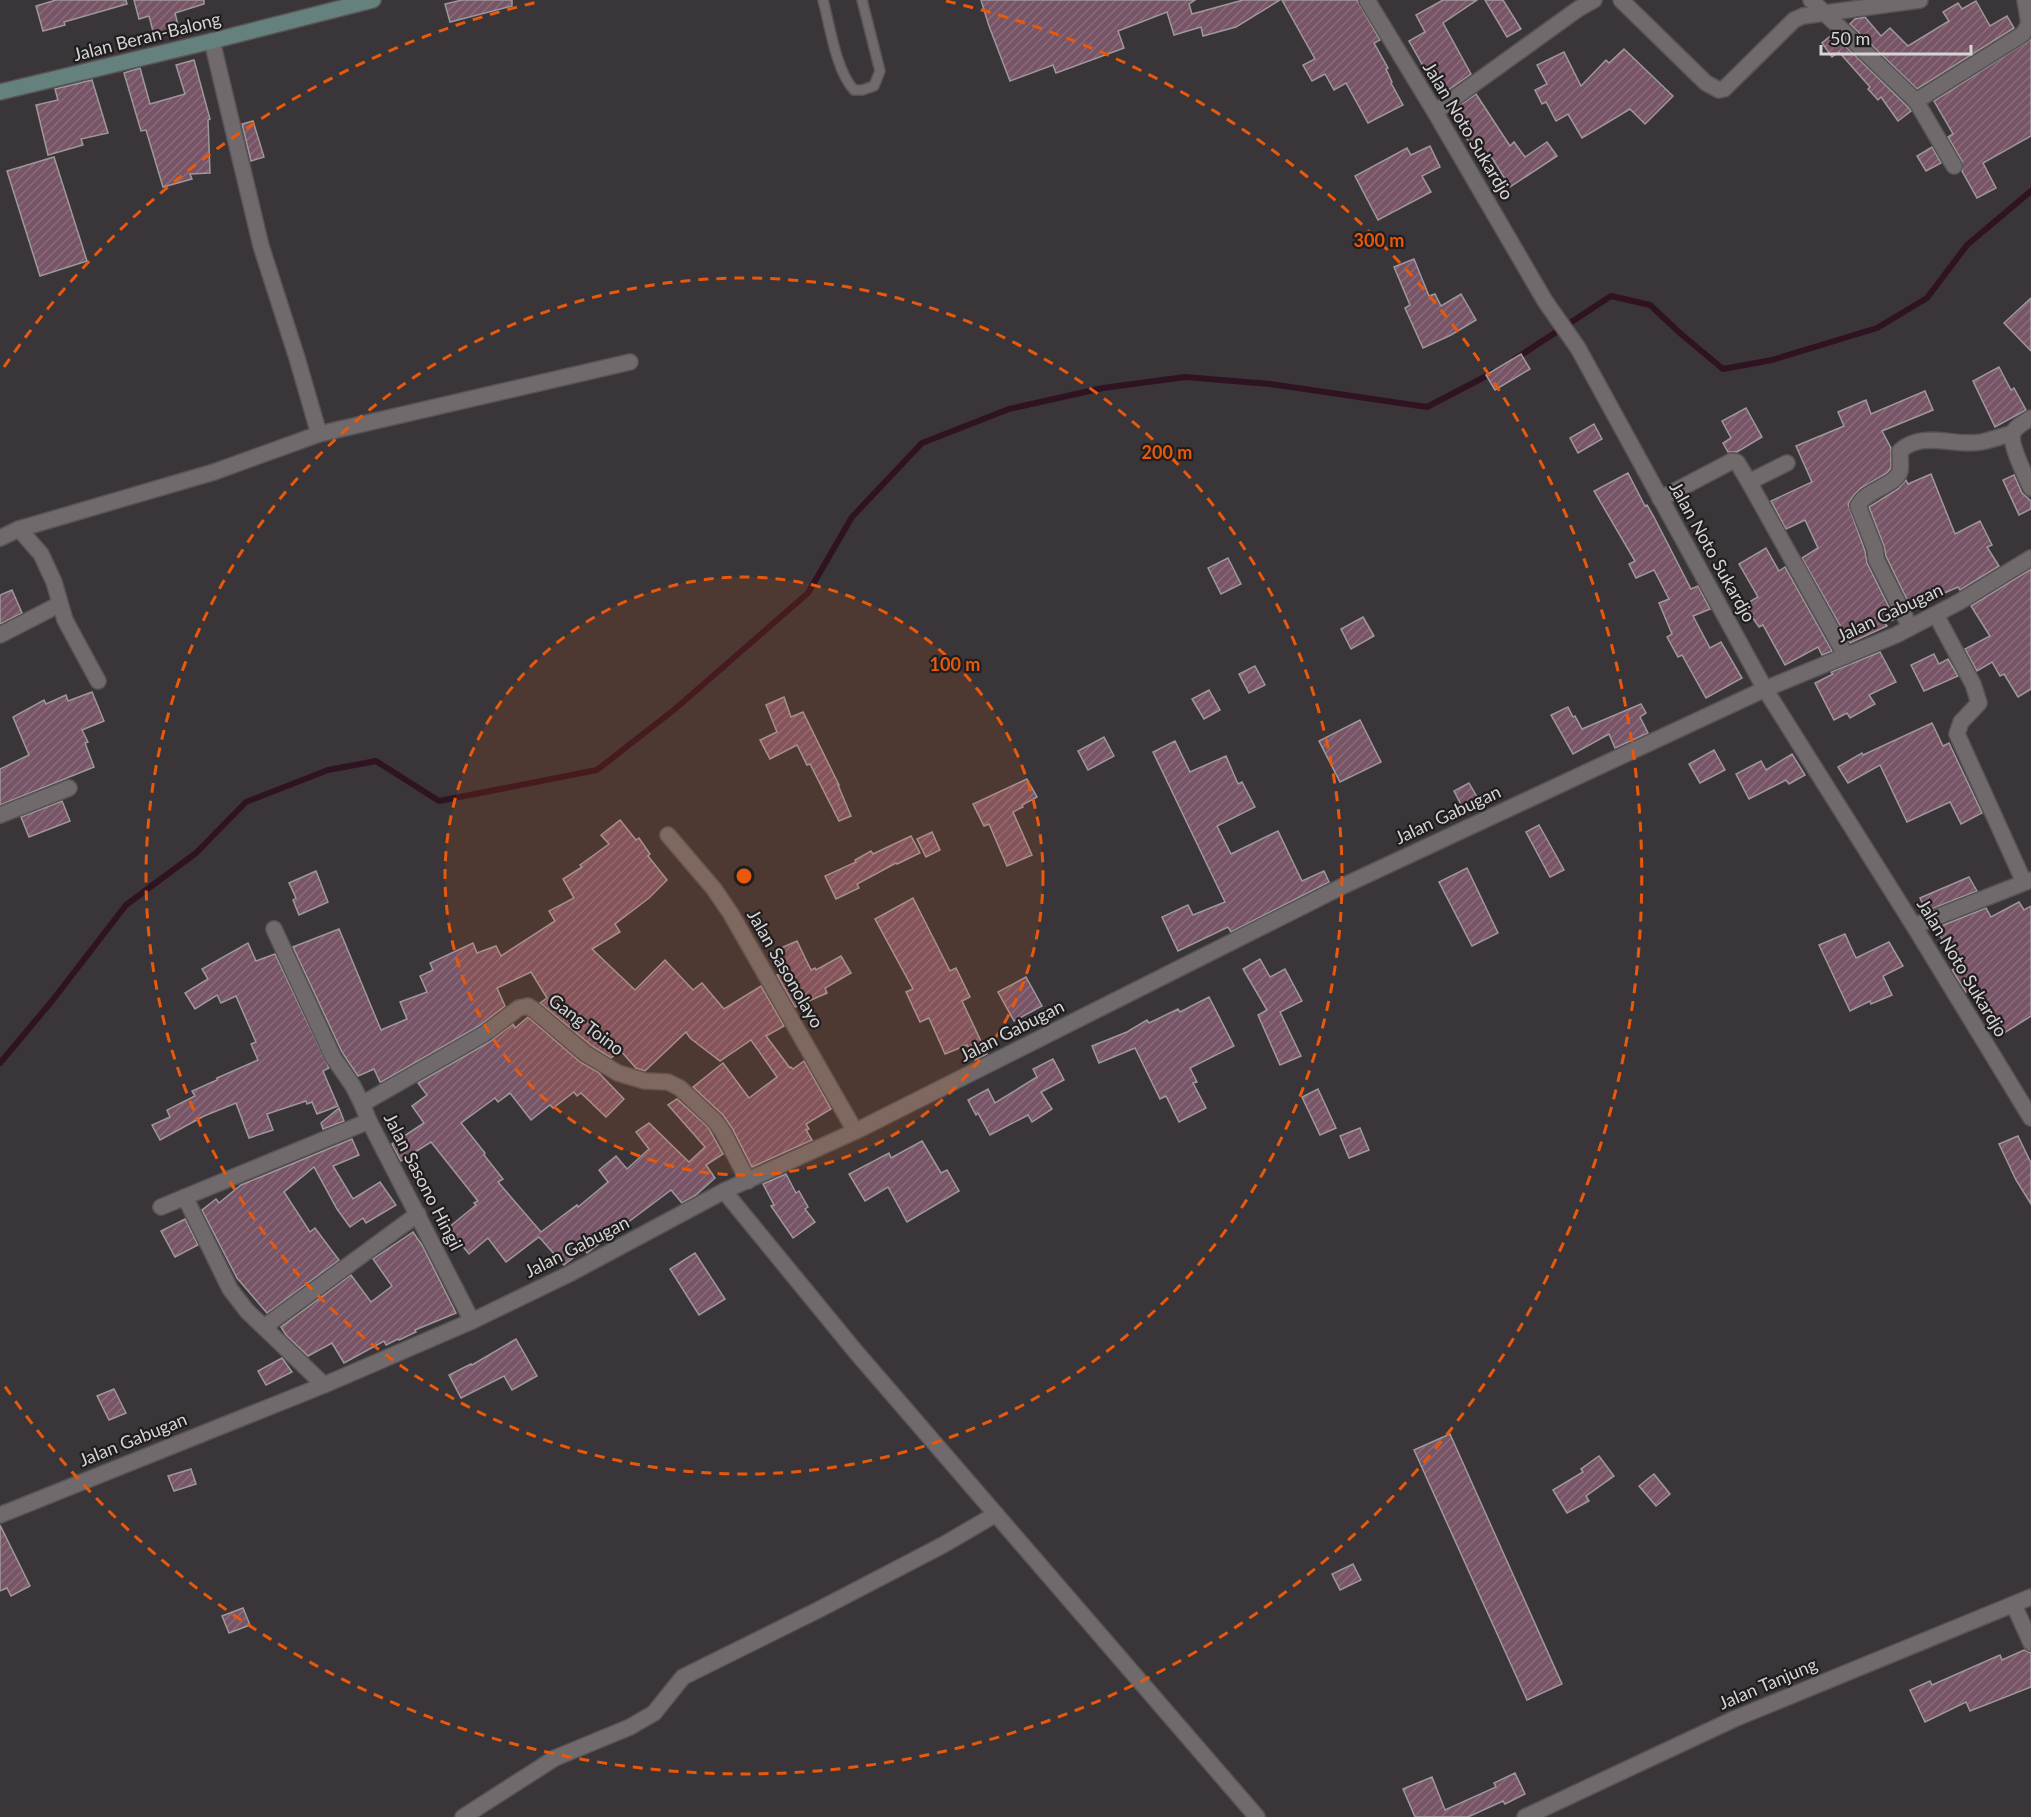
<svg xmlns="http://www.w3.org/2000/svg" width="2031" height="1817" font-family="Lato,sans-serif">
	<defs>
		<pattern id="building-hatch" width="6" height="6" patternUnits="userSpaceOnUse" patternTransform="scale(1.5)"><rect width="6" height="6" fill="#775466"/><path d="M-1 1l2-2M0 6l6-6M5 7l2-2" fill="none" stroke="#8a6c7b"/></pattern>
	</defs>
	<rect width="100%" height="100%" fill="#3a3538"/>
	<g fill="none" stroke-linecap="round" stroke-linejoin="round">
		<g stroke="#301323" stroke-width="6">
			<polyline points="1515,359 1611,296 1650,305 1681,334 1723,369 1772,360 1877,328 1927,298 1967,245 2031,191"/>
			<polyline points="0,1063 52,1001 126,905 196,853 246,802 328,770 376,761 439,801 597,770 675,709 808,593 852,517 922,443 1009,409 1103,388 1185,377 1270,384 1427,407 1494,372"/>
		</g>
	</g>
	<g fill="url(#building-hatch)" stroke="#9e989b" stroke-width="1.5">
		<polygon points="56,0 126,0 127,4 64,22 65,25 43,31 36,6"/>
		<polygon points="134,0 204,0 204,4 175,13 179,29 154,35 149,16 139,19"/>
		<polygon points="462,0 512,0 512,6 450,22 445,4"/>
		<polygon points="981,0 1195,0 1189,4 1192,14 1243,0 1280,0 1236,27 1203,36 1201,27 1174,35 1167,12 1118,31 1124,48 1056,73 1053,65 1010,81 989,26"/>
		<polygon points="1282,0 1357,0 1380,40 1374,43 1388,68 1386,69 1392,82 1391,83 1403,105 1368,123 1346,83 1334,90 1325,74 1312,81 1303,65 1315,59"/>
		<polygon points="1443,0 1477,0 1443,23 1471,74 1440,96 1409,41 1425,32 1416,15"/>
		<polygon points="1485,0 1503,0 1521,29 1507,37"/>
		<polygon points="1976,1 1990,26 2007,16 2014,28 1917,89 1850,24 1855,19 1865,17 1881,36 1890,28 1908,46 1949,21 1943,12 1958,3 1962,9"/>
		<polygon points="1833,34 1908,107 1911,111 1898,121 1881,97 1878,100 1868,89 1870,87 1839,52 1832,57 1822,43"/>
		<polygon points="2031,39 2031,136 1983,163 1996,188 1977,198 1962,171 1962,161 1948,137 1953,134 1934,101"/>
		<polygon points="1624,49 1673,96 1645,124 1630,109 1582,138 1568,114 1556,121 1546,102 1542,104 1535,90 1547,84 1537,65 1564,52 1581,86 1606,60 1609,63"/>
		<polygon points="194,60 210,119 208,120 210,173 190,174 192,179 163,187 146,130 141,131 124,73 140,68 150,104 185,94 176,65"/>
		<polygon points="92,80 108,133 81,139 83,145 48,155 36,105 58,100 55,89"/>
		<polygon points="1476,94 1510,146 1514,142 1525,157 1547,142 1557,156 1510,187 1489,153 1480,159 1450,113"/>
		<polygon points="253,121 264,157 251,161 242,124"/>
		<polygon points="1430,146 1440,167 1422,176 1431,192 1378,220 1355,176 1407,148 1411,155"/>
		<polygon points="1932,147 1941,163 1926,171 1917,156"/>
		<polygon points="54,157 87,261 40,276 7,171"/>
		<polygon points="1414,259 1429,296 1435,294 1441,306 1461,294 1476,320 1451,335 1423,348 1405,308 1410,305 1394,267"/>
		<polygon points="2031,298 2031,351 2004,323"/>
		<polygon points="1521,354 1530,369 1495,390 1486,375"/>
		<polygon points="1999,367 2011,390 2014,388 2026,410 1995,427 1973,381"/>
		<polygon points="1925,391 1933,410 1882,431 1891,448 1891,468 1887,473 1861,488 1854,495 1848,504 1865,551 1867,563 1895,619 1885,623 1887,626 1850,643 1802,558 1818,548 1805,520 1786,529 1771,501 1812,482 1796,446 1844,426 1838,412 1866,400 1871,414"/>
		<polygon points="1746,408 1762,437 1737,452 1728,452 1723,443 1731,438 1722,421"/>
		<polygon points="1594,424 1602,439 1578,453 1570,438"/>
		<polygon points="1628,473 1645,506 1647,505 1654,517 1691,589 1698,586 1710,609 1693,616 1710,648 1721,642 1742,678 1706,698 1682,655 1678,657 1667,637 1672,634 1659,603 1669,599 1654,570 1636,578 1629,564 1635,561 1594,491"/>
		<polygon points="1931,474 1955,534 1980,521 1992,545 1987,547 1999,566 1960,590 1958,587 1924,602 1925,604 1912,610 1886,556 1884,546 1869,507 1898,489 1906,480 1908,484"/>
		<polygon points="2014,475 2022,493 2031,501 2031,509 2019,515 2003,480"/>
		<polygon points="1766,548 1779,571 1785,567 1832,651 1822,655 1818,647 1785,665 1763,625 1759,627 1744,605 1758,597 1739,564"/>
		<polygon points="1228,558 1241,584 1221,594 1208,568"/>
		<polygon points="2031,569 2031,689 2018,697 2004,674 2000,676 1992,662 1977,671 1965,649 1990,636 1971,606"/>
		<polygon points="12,590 22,613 0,624 0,595"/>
		<polygon points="1363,617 1374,636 1351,649 1341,629"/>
		<polygon points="1880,652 1896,682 1869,695 1875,704 1850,718 1847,713 1834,720 1815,683 1833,674 1831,672"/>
		<polygon points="1934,654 1939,664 1948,659 1958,676 1924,691 1911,665"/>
		<polygon points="1255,666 1265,685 1249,693 1239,674"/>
		<polygon points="1209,690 1220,710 1204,719 1192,699"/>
		<polygon points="92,692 104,721 82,730 88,742 85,743 94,767 0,805 0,769 29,755 13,717 44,700 46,704 66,695 68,701"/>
		<polygon points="784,697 791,717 803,712 839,785 838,785 851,816 839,821 810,764 807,765 797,745 770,759 760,740 777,732 766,705"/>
		<polygon points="1641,704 1646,713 1640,717 1648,733 1615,748 1609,734 1573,754 1551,715 1568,707 1573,717 1575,716 1582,729"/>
		<polygon points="1360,720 1381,762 1340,782 1319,741"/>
		<polygon points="1932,723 1943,746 1949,743 1982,813 1961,824 1950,802 1907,822 1880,765 1848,783 1838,767 1862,753 1863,755"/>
		<polygon points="1104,737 1114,756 1088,770 1078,751"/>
		<polygon points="1175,741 1190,772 1226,756 1238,784 1242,782 1255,807 1217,826 1231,854 1278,831 1302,881 1324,871 1329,882 1231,932 1228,927 1178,951 1162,917 1188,905 1193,915 1225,902 1153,752"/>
		<polygon points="1714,750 1725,770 1700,783 1689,764"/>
		<polygon points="1792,754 1805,775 1789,784 1786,780 1749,799 1736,774 1761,761 1766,770"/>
		<polygon points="1027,779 1037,797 1022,805 1023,807 1013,812 1032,855 1007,866 989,824 984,826 973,804"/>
		<polygon points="1469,783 1481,804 1465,812 1454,791"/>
		<polygon points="62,801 70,821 29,837 21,817"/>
		<polygon points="620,820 636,840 639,838 650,854 648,856 667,880 649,898 615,924 620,932 592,949 635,990 665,960 693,990 702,983 724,1009 761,986 784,1026 766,1036 790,1068 791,1067 793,1069 804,1061 831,1109 806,1124 809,1129 806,1130 812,1140 752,1167 732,1128 723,1115 693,1087 723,1063 749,1098 777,1077 751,1040 720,1061 690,1038 686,1032 645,1071 636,1068 620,1050 611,1058 592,1046 540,1003 547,998 531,972 497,988 505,1006 479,1026 383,1081 380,1082 374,1069 358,1076 342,1052 293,947 339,929 381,1030 407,1019 400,1002 427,992 420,976 433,970 430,963 473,943 477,953 496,946 501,956 555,921 549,911 574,898 563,879 582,867 580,865 609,844 601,835"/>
		<polygon points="1539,825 1564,870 1550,877 1526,832"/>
		<polygon points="932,832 940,850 926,857 917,839"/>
		<polygon points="911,836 920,853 897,864 896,863 857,884 859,888 836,899 825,876 856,862 855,860 871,851 873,854"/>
		<polygon points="1467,868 1498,933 1472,946 1439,882"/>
		<polygon points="316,871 328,902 299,915 293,900 296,898 289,883"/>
		<polygon points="1969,877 1977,891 1926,911 1920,898"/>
		<polygon points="913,898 950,971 956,968 970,997 962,1001 987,1054 975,1060 967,1045 945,1054 929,1018 920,1022 906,992 913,989 875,919"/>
		<polygon points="2019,902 2024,910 2031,906 2031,1016 2001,1035 1971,989 1966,992 1952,970 1957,967 1936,928 1986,908 1991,917"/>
		<polygon points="1845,934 1856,958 1889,942 1903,966 1883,976 1892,995 1871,1004 1870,1001 1850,1011 1819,945"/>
		<polygon points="797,941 811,970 815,968 816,970 841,956 851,973 825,988 827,993 795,1007 777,975 782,973 772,952"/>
		<polygon points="248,943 256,961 275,954 329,1068 323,1071 338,1106 317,1114 312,1102 307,1104 306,1101 267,1114 273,1130 249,1138 236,1103 204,1116 160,1140 152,1125 170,1117 167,1110 195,1096 192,1091 217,1080 217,1078 258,1060 251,1044 256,1042 236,996 221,1003 217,995 195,1009 185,993 208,979 202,969"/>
		<polygon points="1260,959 1270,977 1285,969 1302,1001 1280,1012 1301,1056 1280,1065 1258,1015 1267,1010 1243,969"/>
		<polygon points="1026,977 1042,1006 1014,1021 998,992"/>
		<polygon points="1209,997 1234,1046 1190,1068 1197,1082 1193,1083 1206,1108 1179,1122 1166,1096 1160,1099 1135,1048 1099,1063 1092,1046 1127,1032 1147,1020 1149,1023 1178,1009 1180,1012"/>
		<polygon points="528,1017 580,1062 598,1072 624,1099 606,1117 581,1093 577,1096 574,1092 553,1108 550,1105 531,1120 510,1093 498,1102 495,1098 461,1123 485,1153 484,1155 503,1179 498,1182 541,1232 577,1205 578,1207 608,1182 599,1170 616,1156 627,1169 649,1149 636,1132 649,1123 689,1162 705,1147 668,1105 677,1099 708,1127 723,1154 706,1165 715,1178 696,1195 682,1203 671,1190 587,1253 584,1249 564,1265 539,1237 506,1262 488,1238 469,1254 448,1228 476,1205 474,1203 478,1201 431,1142 401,1161 392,1144 424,1123 412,1106 427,1095 418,1083 489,1042 513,1024 515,1028"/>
		<polygon points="1053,1059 1064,1080 1041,1092 1052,1109 1032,1122 1028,1115 990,1135 978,1113 976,1115 968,1100 988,1089 995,1103 1037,1077 1033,1069"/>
		<polygon points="1318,1089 1336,1128 1320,1135 1302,1097"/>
		<polygon points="339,1108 344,1121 323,1129 321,1123"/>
		<polygon points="1360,1128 1369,1150 1349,1158 1340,1136"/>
		<polygon points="2018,1136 2031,1163 2031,1204 2016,1180 1999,1144"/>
		<polygon points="352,1139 359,1155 333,1166 353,1199 380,1182 396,1205 366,1223 363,1218 350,1227 337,1209 314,1167 284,1192 310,1232 315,1228 339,1260 267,1313 237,1278 202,1210 216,1199 219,1203 241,1185"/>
		<polygon points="922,1141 941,1173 947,1170 959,1191 907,1222 888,1187 865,1201 849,1174 889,1153 891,1158"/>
		<polygon points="786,1174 796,1193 799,1191 808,1207 805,1209 815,1222 793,1238 771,1206 774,1205 763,1184"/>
		<polygon points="185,1219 198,1245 175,1257 161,1231"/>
		<polygon points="413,1232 422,1245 456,1313 415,1330 416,1332 399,1340 398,1339 386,1345 384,1341 344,1363 332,1343 308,1356 286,1335 281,1327 351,1275 371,1302 392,1286 373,1259"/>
		<polygon points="695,1253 725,1299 699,1315 670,1269"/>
		<polygon points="516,1339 537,1376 512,1390 504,1376 461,1398 449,1375 471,1364 472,1365"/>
		<polygon points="282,1358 292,1372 266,1385 258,1371"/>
		<polygon points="114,1389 126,1413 109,1420 97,1396"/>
		<polygon points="1450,1434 1562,1684 1527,1700 1414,1450"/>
		<polygon points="1599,1456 1614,1476 1586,1496 1589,1501 1567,1513 1553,1490 1583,1472 1581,1469"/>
		<polygon points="191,1469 196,1484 174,1491 168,1476"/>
		<polygon points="1654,1474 1670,1494 1656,1506 1639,1486"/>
		<polygon points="0,1525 30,1586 11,1596 7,1588 0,1591"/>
		<polygon points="1353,1564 1361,1580 1340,1590 1332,1574"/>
		<polygon points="243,1608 250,1625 229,1633 222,1616"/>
		<polygon points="2024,1650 2031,1653 2031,1687 1970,1711 1966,1702 1925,1722 1910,1690 1930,1681 1932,1685 2000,1655 2002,1660"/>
		<polygon points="1515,1773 1525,1794 1505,1804 1503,1801 1468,1817 1415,1817 1403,1789 1432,1777 1445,1810 1496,1787 1494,1783"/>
	</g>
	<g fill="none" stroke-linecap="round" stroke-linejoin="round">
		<g stroke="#585456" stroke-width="12">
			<path id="lane" d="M823 0C830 26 836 71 854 90H862L874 86 880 71 862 0"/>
		</g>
		<g stroke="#585456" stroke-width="18">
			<g id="street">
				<polyline points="1367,0 1435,112 1545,301 1578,348 1765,689 1914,926 2031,1118"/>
				<polyline points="1621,0 1706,83 1719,90 1724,89 1794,20 1803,16 1920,0"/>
				<polyline points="1811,0 1916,101 1954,166"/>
				<polyline points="212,41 261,246 297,358 319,434 630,362"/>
				<polyline points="1916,101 2023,34 2029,24 2025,0"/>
				<polyline points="1435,112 1578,9 1594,0"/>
				<path d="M2031 418C2025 422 2016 426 2013 433 2009 444 2026 477 2031 488"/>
				<polyline points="1787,463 1749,482 1846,656"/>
				<polyline points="1660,499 1732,461 1737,462 1749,482"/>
				<polyline points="19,529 214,472 319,434"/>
				<polyline points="0,538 19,529 41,554 54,582 65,620 98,681"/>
				<polyline points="1936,615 1973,684 1979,703 1961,722 1957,734 2024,882"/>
				<path d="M1910 627 1876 559 1875 549 1858 506C1866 489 1896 486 1900 471 1901 465 1900 457 1900 451 1922 430 1954 447 1981 442 1992 440 2003 436 2013 433"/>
				<polyline points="0,635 60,604"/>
				<polyline points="0,815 69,788"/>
				<polyline points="668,835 714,889 731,914 855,1131"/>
				<polyline points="1914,926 2031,880"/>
				<polyline points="274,929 333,1057 353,1086 362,1104"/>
				<polyline points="724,1191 856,1352 1257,1817"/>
				<polyline points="185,1197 230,1289 247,1311 324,1385"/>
				<polyline points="161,1207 369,1121"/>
				<polyline points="472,1321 369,1121 362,1104 484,1034 519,1008 528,1006 534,1010 586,1054 618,1073 645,1081 668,1082 680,1088 715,1121 723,1132 748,1181"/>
				<polyline points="264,1327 418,1214"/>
				<polyline points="0,1515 324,1385 472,1321 569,1274 724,1191 860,1129 1345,885 1765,689 1896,635 1959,602 2031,558"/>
				<polyline points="2014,1605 2031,1643"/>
				<polyline points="463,1817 555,1758 630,1727 654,1713 683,1677 820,1609 943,1545 996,1514"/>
				<polyline points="1525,1817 1734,1719 2031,1597"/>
			</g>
		</g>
		<g stroke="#585456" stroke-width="18">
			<polyline id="secondary" points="0,92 212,41 373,0"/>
		</g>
		<use href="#lane" stroke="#706a6d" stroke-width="9"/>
		<use href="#street" stroke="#706a6d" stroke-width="15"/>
		<use href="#secondary" stroke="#64817e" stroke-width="15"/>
	</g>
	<circle cx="744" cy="876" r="299" fill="#e8590c" fill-opacity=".12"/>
	<g fill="none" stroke="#e8590c" stroke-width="3" stroke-dasharray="10 8">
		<circle cx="744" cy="876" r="299"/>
		<circle cx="744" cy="876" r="598"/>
		<path d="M4 367A898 898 0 0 1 542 1M946 1A898 898 0 1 1 4 1385"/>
	</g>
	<g text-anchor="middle" stroke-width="4.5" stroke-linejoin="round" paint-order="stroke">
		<g font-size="18" fill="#d7d4d6" stroke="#201e1f">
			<text transform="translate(147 37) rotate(-14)" y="6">Jalan Beran-Balong</text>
			<text transform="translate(1468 131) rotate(59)" y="6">Jalan Noto Sukardjo</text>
			<text transform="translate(1712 552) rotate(61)" y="6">Jalan Noto Sukardjo</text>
			<text transform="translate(1890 613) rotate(-25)" y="6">Jalan Gabugan</text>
			<text transform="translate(1448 815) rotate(-25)" y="6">Jalan Gabugan</text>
			<text transform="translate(1962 968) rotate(59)" y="6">Jalan Noto Sukardjo</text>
			<text transform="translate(785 969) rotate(60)" y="6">Jalan Sasonolayo</text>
			<text transform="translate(586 1025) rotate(37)" y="6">Gang Toino</text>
			<text transform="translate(1012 1031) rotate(-27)" y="6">Jalan Gabugan</text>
			<text transform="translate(423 1182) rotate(63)" y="6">Jalan Sasono Hingil</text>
			<text transform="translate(577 1247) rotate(-27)" y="6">Jalan Gabugan</text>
			<text transform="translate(133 1440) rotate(-22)" y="6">Jalan Gabugan</text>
			<text transform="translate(1768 1684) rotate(-23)" y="6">Jalan Tanjung</text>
		</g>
	</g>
	<circle cx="744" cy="876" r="9" fill="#e8590c" stroke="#201e1f" stroke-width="3"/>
	<g font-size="18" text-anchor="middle" font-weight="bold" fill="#e8590c" stroke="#201e1f" stroke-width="4.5" stroke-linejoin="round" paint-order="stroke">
		<text x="1379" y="247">300 m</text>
		<text x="1167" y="459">200 m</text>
		<text x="955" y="671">100 m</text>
	</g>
	<path d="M1821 45v9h150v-9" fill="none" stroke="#d7d4d6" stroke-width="3"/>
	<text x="1830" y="45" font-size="18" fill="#d7d4d6" stroke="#201e1f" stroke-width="4.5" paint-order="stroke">50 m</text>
</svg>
